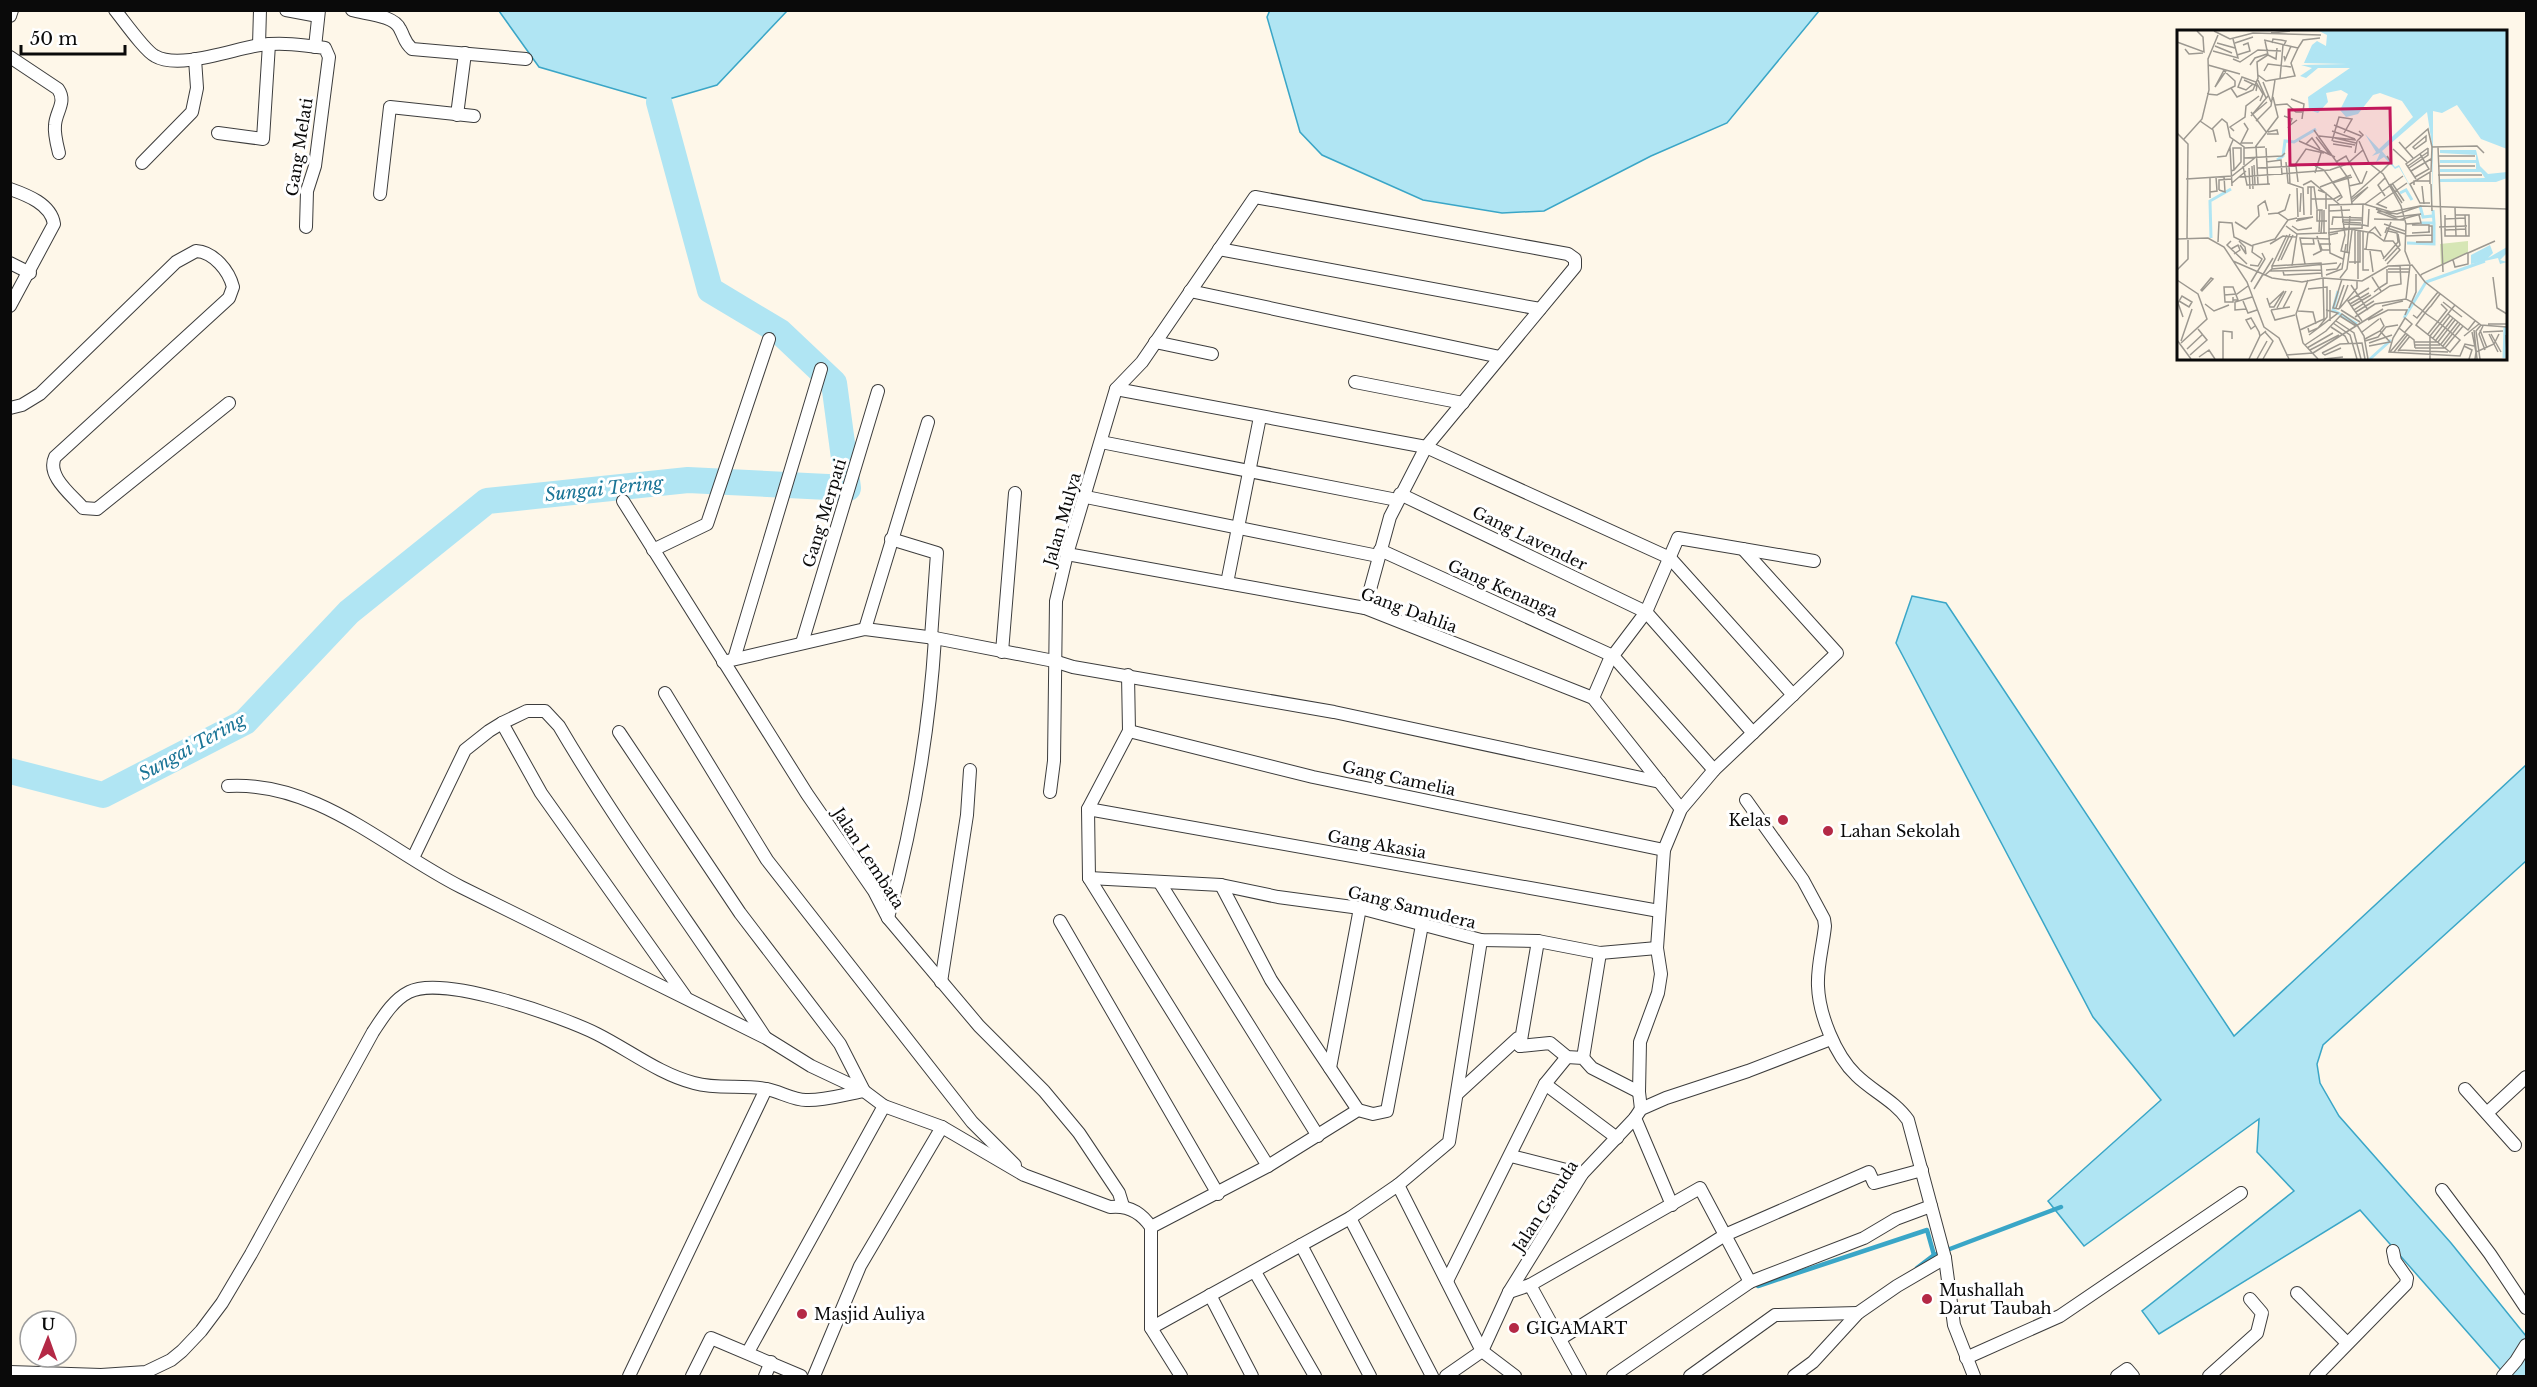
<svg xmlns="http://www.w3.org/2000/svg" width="2537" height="1387" font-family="'Libre Baskerville',serif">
	<rect width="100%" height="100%" fill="#fef7e9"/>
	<g fill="#b0e5f3" stroke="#3aa6c7" stroke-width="1.5">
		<polygon points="1270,10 1819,10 1819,11 1727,123 1651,156 1544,211 1502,213 1423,200 1322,155 1300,132 1267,17"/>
		<polygon points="499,11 787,11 717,85 659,102 539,67"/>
		<polygon points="1912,596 1946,603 2234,1036 2526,765 2526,861 2323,1045 2317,1064 2320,1083 2339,1116 2451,1243 2526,1336 2526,1376 2506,1376 2360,1210 2159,1334 2142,1311 2294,1191 2257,1152 2259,1119 2084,1246 2048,1201 2161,1100 2093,1017 1896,643"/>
	</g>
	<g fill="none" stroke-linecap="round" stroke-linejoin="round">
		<g stroke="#3aa6c7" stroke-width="4.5">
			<polyline points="1917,1268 1934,1255 2061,1207"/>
			<polyline points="1756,1283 1758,1286 1927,1230 1934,1255"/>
		</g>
		<polyline stroke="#b0e5f3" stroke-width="26" points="10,771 103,795 245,722 349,612 487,501 688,480 848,488 834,383 780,332 710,290 659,102"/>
		<g stroke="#3d3d3d" stroke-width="14">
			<g id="minor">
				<path d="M115 10C124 21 145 51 155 56 179 70 233 49 260 45 282 42 303 45 325 48L329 57 315 166 307 191 306 227"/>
				<polyline points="286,10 318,16"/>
				<path d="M352 10C365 14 394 15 400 29 405 38 404 42 412 49L526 59"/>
				<polyline points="10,16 12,10"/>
				<polyline points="259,45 260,10"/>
				<polyline points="315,47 319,10"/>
				<path d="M10 57 58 89C67 102 56 111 55 125 54 134 57 145 59 153"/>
				<polyline points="457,115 465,53"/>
				<polyline points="218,133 263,139 269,44"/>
				<polyline points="142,163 192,112 197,88 195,59"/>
				<path d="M10 189C27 195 51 204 54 224L10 306"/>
				<polyline points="380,194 390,107 474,116"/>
				<polyline points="1219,249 1540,309"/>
				<polyline points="10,263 30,273"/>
				<polyline points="1190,291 1500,357"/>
				<polyline points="1155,342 1212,354"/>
				<polyline points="1355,382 1463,403"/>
				<polyline points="1116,389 1426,447 1670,558 1793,695"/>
				<path d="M10 408 22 405 40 394 176 262 196 251C214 252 229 271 233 287L229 298 55 457C46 476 72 495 83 508L97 509 229 403"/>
				<polyline points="1101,442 1397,500"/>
				<polyline points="1400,494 1646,612 1753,733"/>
				<polyline points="1086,497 1378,556"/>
				<polyline points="623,501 807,794 874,891 888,918 979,1026 1044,1091 1079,1133 1119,1193 1123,1206"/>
				<polyline points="891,539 937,553 931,638"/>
				<polyline points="653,550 707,524 769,339"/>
				<polyline points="1380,550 1613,656 1714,770"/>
				<polyline points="1067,554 1365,608 1593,698 1681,809"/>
				<polyline points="1227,583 1260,417"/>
				<polyline points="865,629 928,422"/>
				<polyline points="802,643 878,391"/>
				<polyline points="1002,652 1015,493"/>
				<polyline points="734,659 821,369"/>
				<polyline points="723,662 865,629 935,638 1054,661 1073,667 1334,712 1660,782"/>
				<polyline points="665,693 767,860 972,1122 1015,1165"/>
				<polyline points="1593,698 1609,661 1646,612 1678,538 1814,561"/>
				<polyline points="502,723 541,793 685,996"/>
				<polyline points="1129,731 1313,777 1664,850"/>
				<path d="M228 786C317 781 386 849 461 887 562 938 665 987 766 1038L811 1066 864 1091 884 1106 942 1127 1024 1175 1110 1207C1127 1205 1141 1212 1151 1227V1328L1181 1376"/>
				<polyline points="1050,792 1054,761 1056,601 1067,554 1116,389 1142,362 1255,197 1568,254 1575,259 1575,267 1426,447 1390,517 1365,608"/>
				<path d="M1746 800 1803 880 1824 919 1825 926C1823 946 1817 966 1818 986 1819 1014 1835 1055 1856 1075 1872 1091 1895 1101 1908 1120L1945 1258 1954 1325 1974 1376"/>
				<polyline points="1088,809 1659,911"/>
				<path d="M413 858 465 750 489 731 502 723 527 711H545L559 726C622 833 697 933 765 1037"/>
				<polyline points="1089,878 1221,885 1278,897 1360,908 1481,940 1538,941 1600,953 1657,948"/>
				<polyline points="1089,878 1268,1166"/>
				<polyline points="1089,878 1088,809 1129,731 1128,675"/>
				<polyline points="1160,883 1318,1136"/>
				<polyline points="1221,885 1271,980 1358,1110"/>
				<path d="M888 918C913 825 929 734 935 638"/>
				<polyline points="1060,921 1218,1194"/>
				<polyline points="941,982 967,815 970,770"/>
				<polyline points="1520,1046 1550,1043 1567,1057 1583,1058 1592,1068 1639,1092"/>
				<polyline points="1583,1058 1600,953"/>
				<polyline points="1330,1068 1360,908"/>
				<polyline points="1545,1084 1617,1138"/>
				<polyline points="2465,1089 2515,1145"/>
				<polyline points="1458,1093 1518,1038 1520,1046 1538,941"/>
				<polyline points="1641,1109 1639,1092 1640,1042 1658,993 1661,974 1657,948 1664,850 1681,809 1714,770 1837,653 1743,549"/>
				<polyline points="2487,1113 2526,1077"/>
				<polyline points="1635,1118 1672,1205"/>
				<polyline points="1511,1156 1582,1174"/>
				<polyline points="1398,1185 1449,1142 1481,940"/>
				<polyline points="2442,1190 2490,1254 2526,1308"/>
				<polyline points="1350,1218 1432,1376"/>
				<polyline points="1151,1227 1268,1166 1358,1110 1373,1114 1387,1111 1422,925"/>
				<polyline points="1301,1245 1370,1376"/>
				<polyline points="1255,1272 1315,1376"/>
				<polyline points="1447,1281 1545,1084 1567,1057"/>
				<polyline points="1530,1285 1580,1376"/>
				<polyline points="1509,1292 1530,1285 1700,1188 1750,1282"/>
				<polyline points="2297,1293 2347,1343"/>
				<polyline points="1210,1295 1252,1376"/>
				<polyline points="1151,1328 1350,1218 1398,1185 1482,1351 1515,1376"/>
				<polyline points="1560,1339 1725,1235 1869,1172 1874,1183 1922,1170"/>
				<polyline points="1482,1351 1509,1292 1582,1174 1635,1118 1641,1109 1666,1098 1748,1071 1831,1039"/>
				<polyline points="748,1352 884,1106"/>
				<polyline points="1966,1358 2060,1316 2241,1193"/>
				<path d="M10 1372 101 1375 146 1372 171 1360 182 1351 201 1331 222 1303 251 1254 373 1032C383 1017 393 1000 409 992 443 974 563 1017 597 1034 629 1050 659 1074 694 1083 718 1090 743 1084 766 1089 779 1091 793 1100 806 1100 824 1101 845 1094 864 1091L840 1044 740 913 619 732"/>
				<polyline points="629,1376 766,1089"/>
				<polyline points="692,1376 711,1338 801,1376"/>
				<polyline points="765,1376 771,1362"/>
				<polyline points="814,1376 860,1266 942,1127"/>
				<polyline points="1446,1376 1482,1351"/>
				<polyline points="1613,1376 1750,1282 1864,1238 1896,1219 1931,1206"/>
				<polyline points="1690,1376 1775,1315 1858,1313"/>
				<polyline points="1794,1376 1813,1362 1858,1313 1897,1286 1945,1258"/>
				<polyline points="2117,1376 2127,1369 2133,1376"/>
				<polyline points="2209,1376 2257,1333 2262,1313 2250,1299"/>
				<polyline points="2316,1376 2406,1284 2407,1278 2395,1261 2393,1251"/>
				<polyline points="2503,1376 2516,1361 2526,1345"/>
			</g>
		</g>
		<use href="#minor" stroke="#fff" stroke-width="12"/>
	</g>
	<g fill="#b42946" stroke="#fff" stroke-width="2">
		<circle cx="1783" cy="820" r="6"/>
		<circle cx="1828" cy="831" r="6"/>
		<circle cx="1927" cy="1299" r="6"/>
		<circle cx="802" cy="1314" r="6"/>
		<circle cx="1514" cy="1328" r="6"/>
	</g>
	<g text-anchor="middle" stroke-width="6" stroke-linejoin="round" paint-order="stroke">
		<g font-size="16" fill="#0a0a0a" stroke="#fff">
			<text transform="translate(299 147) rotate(-81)" y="6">Gang Melati</text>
			<text transform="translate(824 513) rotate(-73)" y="6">Gang Merpati</text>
			<text transform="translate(1062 519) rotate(-74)" y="6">Jalan Mulya</text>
			<text transform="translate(1530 538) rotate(26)" y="6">Gang Lavender</text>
			<text transform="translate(1503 588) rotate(24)" y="6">Gang Kenanga</text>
			<text transform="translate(1409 610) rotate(20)" y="6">Gang Dahlia</text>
			<text transform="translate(1399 778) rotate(12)" y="6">Gang Camelia</text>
			<text transform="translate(1377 844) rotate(10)" y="6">Gang Akasia</text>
			<text transform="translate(869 858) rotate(57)" y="6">Jalan Lembata</text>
			<text transform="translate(1412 907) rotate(14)" y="6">Gang Samudera</text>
			<text transform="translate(1545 1206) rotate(-57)" y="6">Jalan Garuda</text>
		</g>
		<g font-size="16" fill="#0a0a0a" stroke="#fff" text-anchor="start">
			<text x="1771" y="826" text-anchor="end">Kelas</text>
			<text x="1840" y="837">Lahan Sekolah</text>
			<text x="1939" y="1296">Mushallah<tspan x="1939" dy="18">Darut Taubah</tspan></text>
			<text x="814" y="1320">Masjid Auliya</text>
			<text x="1526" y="1334">GIGAMART</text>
		</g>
		<g font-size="18" font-style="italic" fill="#1a7496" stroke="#fff">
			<text transform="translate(604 489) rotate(-6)" y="6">Sungai Tering</text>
			<text transform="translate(192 747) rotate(-29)" y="6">Sungai Tering</text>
		</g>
	</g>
	<g transform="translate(2177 30)">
		<rect width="330" height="330" fill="#fef7e9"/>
		<path d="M291 211V223L264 235 263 214Z" fill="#d6e6b5"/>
		<path d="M142 1H330V119L304 109 280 75 265 83 256 81V180L255 115 250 82 205 121 218 137 222 135 239 167 222 137 218 139 207 127 199 132 203 123 195 126 199 122 188 104 202 119 236 87 225 71 203 63 196 65 181 84 169 87 163 80 171 64 164 60 149 63 151 72 141 83 132 80 131 67 173 38H141L129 48 123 46 135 38 124 35 170 34 127 33 135 15 140 11 149 16 150 5ZM263 120H299L303 136 311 144 330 142V148L319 152H263L262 149 308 148 304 142H263V139H299V133H263V130H299V125L263 123ZM313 215 316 223 311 228 330 217V223L323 230 330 232 323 234 321 228 294 234V225Z" fill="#b0e5f3"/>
		<path fill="none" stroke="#b0e5f3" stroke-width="3" d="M100 130 106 126 108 111 117 112 139 99M223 163 229 160 235 170M243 176 246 187 255 186M244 193H257L256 180M34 208 33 171 54 159M230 213 257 214V193M161 261 156 280 180 294M227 288 249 252 308 231M327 328 328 297M193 329 214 310"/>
		<path fill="none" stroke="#9c9890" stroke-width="1.5" d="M37 1 53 9 76 3 144 5M94 3 113 1M0 12 27 22 26 7 20 1M40 13 58 18M58 13 76 7M95 13 96 9 104 10 109 11 107 15M38 16 55 23M121 18 126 10 143 8M8 19 12 24 26 23M36 21 61 28 56 9M60 25 73 21 71 13 66 15M91 25 99 29 100 18M107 26 108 30 114 16M56 29 63 32 81 20 104 21M31 35 63 44M73 35 78 28 90 24M47 40 38 57 49 41M87 41 91 34 114 37M81 45 89 51 118 46 114 33 121 18 87 10M103 49 106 15M67 50 80 56 79 61M81 50 89 68M86 52 94 72M76 54 69 60 61 57 65 47 79 52 86 64 83 71M54 58 60 67 76 60 81 48 80 32 91 25 88 11M30 64 40 65 58 56V51L46 40M114 69 127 74 125 89M98 75 110 74 119 82H125M74 82 90 103M76 84 90 72M74 86 91 66M107 86 115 89 112 96 120 90M23 91 36 100 39 112M79 91 94 76 98 50M67 93 71 99 64 113H76M157 95 184 106M35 99 45 89 50 93 53 107 67 117V135M137 100 171 148 175 174M57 101 53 97 68 87 69 76 82 66M155 101 178 109M0 103 11 114 10 209M90 104H101L100 100 91 102M142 106 179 110M249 106V111L238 119 236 117ZM139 107 153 125M158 108 179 113M7 109 25 89 32 60 31 29 41 5M122 111 158 127M155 111 162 87 175 89 167 103M156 111 178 115M182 111 192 133 206 144 224 176 229 194 228 221 233 234M222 112 236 128M129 114 135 108 143 119M156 114 175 117M53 117 55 156M261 117 266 242M67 118 88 117M89 118 91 154M216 119 230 132M228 119 251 99 255 117 300 116 307 123M178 123 180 111 186 105 182 101M261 126H298M40 127 49 126 56 110M67 128 105 126 108 123M89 132 104 130 105 145M109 132 111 153 126 158 127 185M159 132 169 126 183 153M77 135 78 154M118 135 129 119 147 123M66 136 70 155 93 154M75 136 76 159M112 136 113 154M138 136 147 140 161 160 165 167 160 171M231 136 251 122M261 136H298M72 138 73 159M80 138 119 136 121 152M232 138 251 125V118M54 141 57 140 64 132V118H56L57 140M234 141 254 129M204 142 214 132 210 126M254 142 255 116M138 143 144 123M261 145H305M33 147V168M62 147 153 140 170 134 186 120M238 147 252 139 243 124M208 148 201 155 208 166M9 149 55 146 79 127M239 149 229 134 251 118M55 153 69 141M155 153 175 147M215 153 227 171M81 154 79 116 101 87 96 67M213 154 225 173M254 154 255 181M126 155 134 151 163 175M237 155V151H253M172 156 185 153 190 141M245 156 247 174M134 157V185M143 157 174 145M120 158 121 187M42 160 48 162 47 146M42 160V150L54 149M141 160 149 163V179M33 162 40 161 39 147M131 164V157H137L140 179M174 168 203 142M134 169H157L164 165M174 170 191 157M175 172 191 157M253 173H243L233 154 253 142V154M188 174 226 146M164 176 168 205 164 221 173 223M210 178 200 174 230 153M278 178 279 206M199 179 219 187 244 184 222 190 200 182M152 181 173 180M201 181 220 184 244 176M123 182 124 163M101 183 108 180 113 164M91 184 101 183 111 190M268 185V189L288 188M279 185H288L289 206M197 189 227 190M268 189V206H292V185H288M165 190H185M119 191 136 187 120 189M58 192 69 199 82 186 81 176 88 171 91 181M165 192 184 193M166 194 185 195M207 194 228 201M229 194 244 193 242 185M155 195 156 187 185 188M186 195 191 196 192 179M235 195H252V202M109 196 120 204 150 203M115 196 121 200 135 198M262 197 290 196M152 199 185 198M185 199 186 174M178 200V234M268 200 289 199M186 201V240H192M142 202 143 180M192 202 198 197 204 206M144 203 145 191V180H140V191H150M147 203V180M151 203 173 199 196 203 207 211 214 192M161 203 152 205 153 223 166 229M208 203 210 198 228 204M235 203 253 202M152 205V175L187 174 214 182 243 176 330 179M228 206 255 205M0 209 31 208 47 217 70 252 87 297 102 308 112 329M54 211 50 215 70 234M62 211 68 217 69 224 63 215M208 211H216L223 220 210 234M41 212 42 192 55 193 57 207 75 216M239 212H255V196H252M93 214 106 206 119 207M124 214H137L136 208M54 219 61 215 63 220 57 224M187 219 204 221 207 228M153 220H145L143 214H154M189 220 191 202M193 221 196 242M170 223 173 186M291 223 318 211M136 225 144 221 140 206M206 229 221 212 220 203 211 201M104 230 116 205M56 231 95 248 125 252 146 248 185 251 211 236 235 235 248 252 304 295 330 297M101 231 113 204M208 231 223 215 221 204M172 232H183V201M128 234 123 208 153 209M73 235 81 236 85 229 75 222 76 215 98 209 111 190 120 188M95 236 110 205M115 236 120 204M95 239V236L144 233 145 247M211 239H233M0 240 11 229V210M149 240 160 239 164 233M92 241 145 240M106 241 107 245 145 243M211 242H233M86 244 77 259 96 228M88 245 95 239 160 233M149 245 165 239 169 214M243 246 245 244 290 223H291V234L278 237 276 230M195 247 202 258 197 262M316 247 320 278 330 284M34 248 36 249 25 261 24 260ZM163 248 170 239 175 200M181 249V201M0 250 21 264 30 289 4 313M131 250 119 284 126 313 141 329M74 252 88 229 85 223M174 255 191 280M153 260V291M204 261 202 258 210 253V239M47 265 60 264 71 256M56 267V272H48L47 257H56L61 270H56M90 268 93 277H97L107 261 92 275M229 269 233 235M2 271 12 277 15 272 5 266 1 273 6 287M66 271 71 283 80 280M266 272 285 287M28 274 37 281 52 275M173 274 192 263M175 276 194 265M205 276 226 271M100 278 109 261M106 278 115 261M159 278 167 255M232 278 239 262V244M69 279 58 280V272L75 267M162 279 180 258V250M162 279 156 278 165 249M162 279 171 255M94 280 98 290 118 285M94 280 113 277M164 280 183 292M177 280 171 271 192 258M121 281 136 282 139 294M179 282 197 271M271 284 291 300 298 291M236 285 240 288 261 262M163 286 179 296M178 287 198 274 229 269 235 272 238 275 246 281 248 283 261 292 266 296 283 310 273 322 239 295 248 283 252 278 254 276 263 264M191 290 211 280H230L228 285M159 291 177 303 184 329M185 291 177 280 213 256 224 254 223 235M156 293 173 305 180 329M311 294H330M180 295 187 306 191 329M78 296 74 299 69 290 74 288 82 302 83 306M306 296 302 304 308 320M154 297 168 306 172 314M131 298 132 302 141 298 150 287V257L131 259M222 298 237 310 238 318M123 300 147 289 146 248M297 300 300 329M303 300 310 318M185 302 202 289M228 302 235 294 228 288 216 308 212 322 283 326 288 314 297 316M295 302 299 322M306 302 326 301M251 304 270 280 264 274M312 304 321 322M314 304 324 322M132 305 161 283 149 280M329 305 330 323M287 306 302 294M256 308 273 286M188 309 203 301 207 296 203 288M0 310 14 329M259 310 276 288M4 311 15 279M188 311 201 307 209 297 221 295M238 312H260M261 312 278 290M192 313 215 305M264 314 281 292M128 315 149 301 165 284 180 295M238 315H263M192 316 213 312 203 301M266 316 283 294M287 316 295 320 292 329M130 318 156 303M238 318H268L286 296M10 319 26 304M133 320 162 305M222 320 271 322M221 321 233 306M213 322 229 303M217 322 231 304M136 323 206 279M145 323 163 314 185 313 188 329M145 323 148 325 164 318M13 325 30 310 21 299M109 325 136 323M22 327 32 320 38 329M46 329V301L55 302V309M72 329 83 306 89 301M80 329 90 311M86 329 96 311 88 302M147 329 166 327M253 329V306L278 275M298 329 299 322 317 314 322 304M303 329 299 301 304 295"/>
		<path fill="#c2185b" fill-opacity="0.15" stroke="#c2185b" stroke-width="3" d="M213 78 214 133 113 135 112 80Z"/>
		<rect width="330" height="330" fill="none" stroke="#0a0a0a" stroke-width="3"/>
	</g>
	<rect width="2537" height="1387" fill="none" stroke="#0a0a0a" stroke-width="24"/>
	<g transform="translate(48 1339) rotate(1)"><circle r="28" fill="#ffffff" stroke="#9d9d9d" stroke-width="1.5"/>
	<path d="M0-4.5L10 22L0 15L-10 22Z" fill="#b42946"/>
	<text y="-9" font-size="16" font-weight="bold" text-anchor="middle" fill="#0a0a0a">U</text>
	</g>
	<path d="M21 45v9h104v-9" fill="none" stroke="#0a0a0a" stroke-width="3"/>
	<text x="30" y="45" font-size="18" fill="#0a0a0a" stroke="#ffffff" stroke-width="4.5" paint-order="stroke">50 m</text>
</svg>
